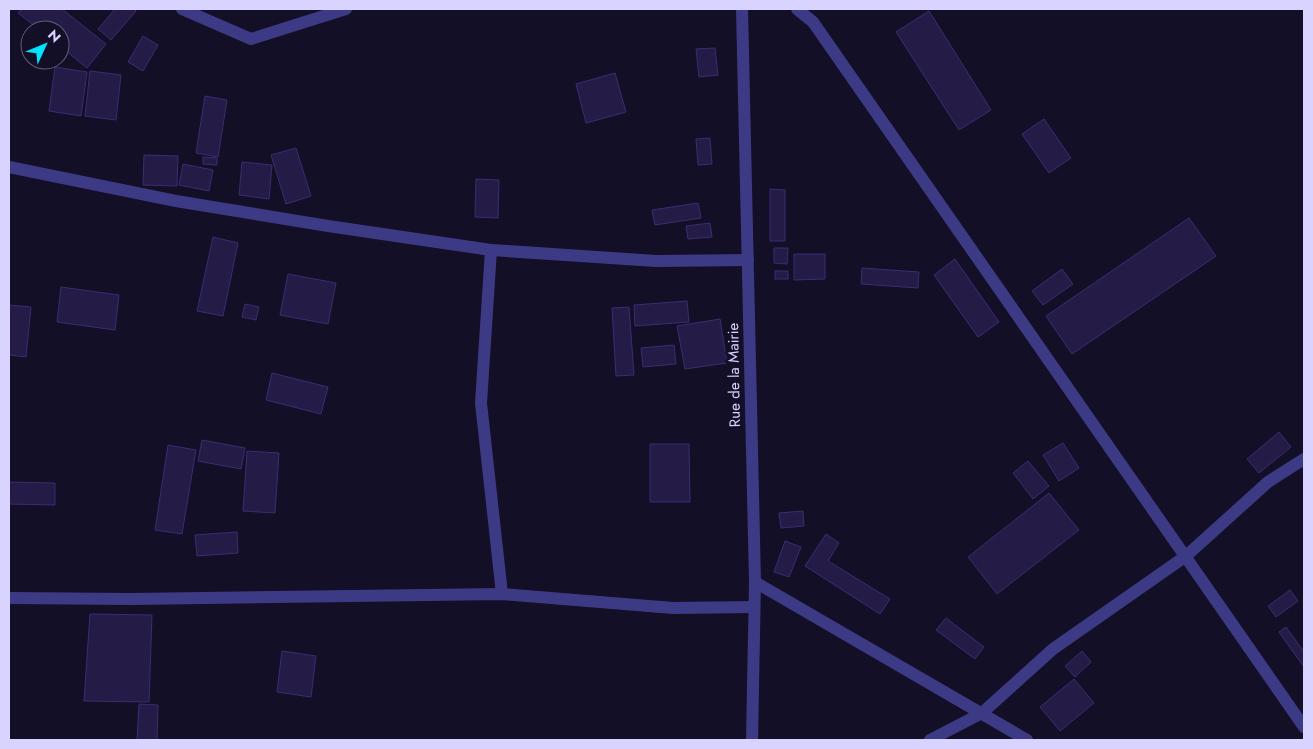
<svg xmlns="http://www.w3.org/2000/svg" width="1313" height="749" font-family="Jost,sans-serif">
	<rect width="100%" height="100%" fill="#130f26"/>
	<g fill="#241b47" stroke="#3b2d73">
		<polygon points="22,9 62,9 106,44 87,68 60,46 60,30 40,30 18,13"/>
		<polygon points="115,9 134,9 136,11 111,40 98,29"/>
		<polygon points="929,11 991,110 959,130 896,32"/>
		<polygon points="143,36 158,45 143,71 128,62"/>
		<polygon points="715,48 718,75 699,77 696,49"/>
		<polygon points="55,67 87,72 81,116 49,111"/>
		<polygon points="90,71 121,75 116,120 85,116"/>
		<polygon points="615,73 626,112 586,123 576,84"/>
		<polygon points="205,96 227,100 218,157 196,153"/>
		<polygon points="1044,119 1071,158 1049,173 1022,134"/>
		<polygon points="710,138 712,164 698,165 696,139"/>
		<polygon points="296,148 311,196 286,204 271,155"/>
		<polygon points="144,155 178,156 177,186 143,185"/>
		<polygon points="203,157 217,158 217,165 203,164"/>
		<polygon points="242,162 272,165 269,199 239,195"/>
		<polygon points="183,164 213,170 209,191 179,185"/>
		<polygon points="476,179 499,180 498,218 475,217"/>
		<polygon points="770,189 785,190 785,241 770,241"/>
		<polygon points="698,203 701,218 655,225 652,210"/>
		<polygon points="1189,218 1216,256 1072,354 1046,316"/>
		<polygon points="710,223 712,237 688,239 686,226"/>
		<polygon points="213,237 238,243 223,316 197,311"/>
		<polygon points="774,248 788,248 787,264 774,263"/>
		<polygon points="794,254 825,254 825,279 794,280"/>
		<polygon points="955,259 999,322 978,337 934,275"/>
		<polygon points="862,268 919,272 918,288 861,284"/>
		<polygon points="1062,269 1073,284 1043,305 1032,291"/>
		<rect x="775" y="271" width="13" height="8"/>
		<polygon points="288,274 336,283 328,324 280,315"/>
		<polygon points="61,287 119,295 115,330 57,322"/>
		<polygon points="687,301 689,322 635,326 634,305"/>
		<polygon points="245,304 259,307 256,320 242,317"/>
		<polygon points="9,305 31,307 26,357 9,355"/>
		<polygon points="629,307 634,375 616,376 612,308"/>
		<polygon points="720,319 727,363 685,369 677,326"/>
		<polygon points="674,345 676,364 643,367 641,348"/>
		<polygon points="272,373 328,387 321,414 266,400"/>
		<polygon points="1279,432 1291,447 1259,473 1247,459"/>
		<polygon points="202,440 245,448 241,469 198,461"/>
		<polygon points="1063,443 1079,468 1059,481 1043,455"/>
		<polygon points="650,444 689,444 690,502 650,502"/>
		<polygon points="168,445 196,450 182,534 155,530"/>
		<polygon points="247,451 279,453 275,513 243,511"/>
		<polygon points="1028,461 1049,486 1033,499 1013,473"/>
		<polygon points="9,482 55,483 55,505 9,504"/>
		<polygon points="1049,493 1079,530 997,594 968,557"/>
		<polygon points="803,511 804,526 781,528 779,513"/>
		<polygon points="237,532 238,553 197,556 195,535"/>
		<polygon points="826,534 839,543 828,561 890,599 880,614 805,566"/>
		<polygon points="785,541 801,547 789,577 774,572"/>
		<polygon points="1290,590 1298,601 1276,617 1268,606"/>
		<polygon points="90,614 152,615 149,702 84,701"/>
		<polygon points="946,618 984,647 975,659 936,630"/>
		<polygon points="1286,627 1304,652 1304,667 1279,632"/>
		<polygon points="282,651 316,656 311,697 277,692"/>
		<polygon points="1082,651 1091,662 1075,677 1065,666"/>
		<polygon points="1074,679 1094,703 1060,731 1040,707"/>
		<polygon points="139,704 158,705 157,740 137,740"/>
	</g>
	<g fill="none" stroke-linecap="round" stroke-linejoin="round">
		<g stroke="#3d3a85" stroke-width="12">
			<polyline points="182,9 251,39 346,9"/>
			<polyline points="742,9 755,582 752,740"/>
			<polyline points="797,9 813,22 1304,727"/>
			<polyline points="9,167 176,201 328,226 491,250 656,261 748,260"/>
			<polyline points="491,250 481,403 502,594"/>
			<polyline points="755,582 1027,740"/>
			<polyline points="9,598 132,599 502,594 673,608 754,607"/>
			<polyline points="930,740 982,713 1053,649 1186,556 1268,482 1304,459"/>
		</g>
	</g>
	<g text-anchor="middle" stroke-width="5" stroke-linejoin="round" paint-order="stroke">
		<g font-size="15" fill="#d9d4ff" stroke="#130f26">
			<text transform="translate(734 375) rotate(-91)" y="5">Rue de la Mairie</text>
		</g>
	</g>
	<rect width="1313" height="749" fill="none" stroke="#d9d4ff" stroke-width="20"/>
	<g transform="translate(45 45) rotate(46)"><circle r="24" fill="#130f26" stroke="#625e7d"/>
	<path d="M0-4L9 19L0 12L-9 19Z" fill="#00e5ff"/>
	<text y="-8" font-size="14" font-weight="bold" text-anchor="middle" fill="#d9d4ff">N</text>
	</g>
</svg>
